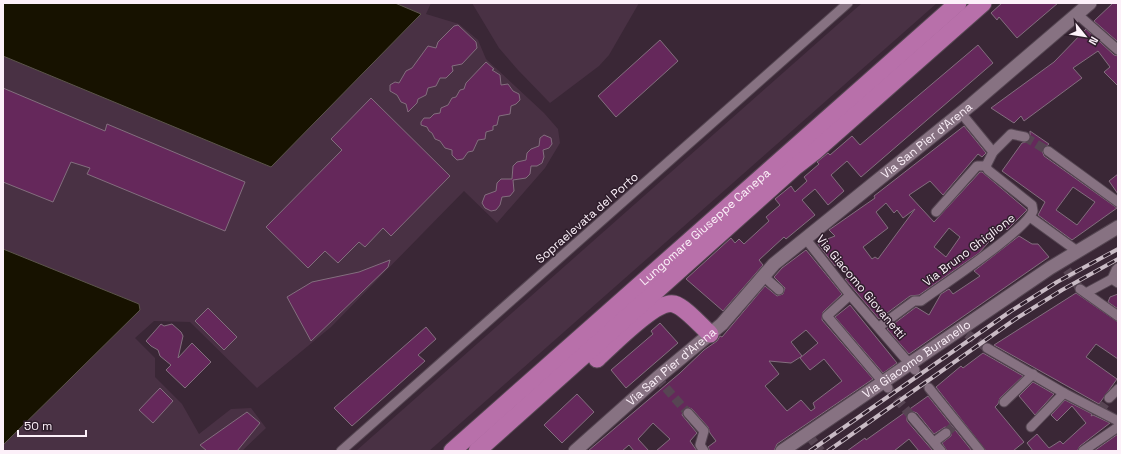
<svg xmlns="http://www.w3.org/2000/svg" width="1121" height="454" font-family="'Space Grotesk',sans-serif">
	<rect width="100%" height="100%" fill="#3a2736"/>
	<g fill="#493144">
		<polygon points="395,3 431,3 426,14 459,24 478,40 486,59 544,113 558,129 560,143 545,168 497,223 464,191 331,327 257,388 190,322 154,321 135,338 155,358 155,377 182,404 199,434 231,409 251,408 266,428 242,451 3,451 3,445 140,310 139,304 3,249 3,56 271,167 421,14"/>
		<polygon points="472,3 639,3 609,55 599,66 550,103 518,70 499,48"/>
		<polygon points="862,3 937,3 429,451 356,451"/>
	</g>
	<g fill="#171200" stroke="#5c554b">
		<polygon points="3,3 395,3 421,14 271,167 3,56"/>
		<polygon points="3,249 139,304 140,310 3,445"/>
	</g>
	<g fill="#65285b" stroke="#836e7e" fill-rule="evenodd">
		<polygon points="1002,3 1058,3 1017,38 999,17 997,20 991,13"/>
		<polygon points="1113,3 1118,3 1118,42 1094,21"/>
		<polygon points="458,25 476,42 477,48 462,64 452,66 453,71 446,78 440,78 436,86 428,88 426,95 418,99 417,103 408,112 406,104 401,102 397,95 390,91 390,85 395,82 399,83 406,71 412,68 428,46 436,48 438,42 454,26"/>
		<polygon points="1086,29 1114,55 1118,56 1118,86 1104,72 1110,67 1098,51 1073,68 1082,78 1024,121 1021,116 1014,123 991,108 1054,62"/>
		<polygon points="660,40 678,61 616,117 598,96"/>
		<polygon points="978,45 993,63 861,177 847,161 831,175 844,191 828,205 815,189 802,200 815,215 786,239 784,237 759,260 763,265 723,311 686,279 731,238 735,243 739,239 744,244 769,221 766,217 780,205 775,199 791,186 795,192 807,181 804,177 819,164 817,162 828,153 830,155 852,136 860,145"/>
		<polygon points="486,62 494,69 492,70 500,75 501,85 508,84 513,91 519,94 520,100 516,104 511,106 510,114 499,116 497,125 493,126 493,130 486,132 485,139 478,140 473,151 468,152 463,159 457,160 452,155 452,150 445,148 440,141 435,139 432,133 429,131 427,127 421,125 421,122 424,118 430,118 434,114 440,113 441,108 448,105 452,98 456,97 460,90 464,89 466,83"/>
		<polygon points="3,88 105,131 107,124 245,182 225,231 87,174 90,168 71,162 53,202 3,182"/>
		<polygon points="371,98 450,176 391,236 383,228 365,247 359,242 338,263 325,251 308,268 266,227 342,150 331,139"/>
		<path d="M964 126 986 153 982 157 978 154 943 195 930 181 909 195 934 222 980 172H982L1027 210 1007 230 1003 226 979 253 919 295 910 296 879 319 845 279 848 278 839 263 835 266 817 243 835 236 829 230 875 198 874 196ZM886 203 894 213 897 210 903 218 915 209 878 259 875 257 872 259 863 247 888 228 876 212ZM949 228 960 237 946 257 934 247Z"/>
		<path d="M1030 131 1049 144 1042 150 1044 156 1117 208 1072 240 1038 215 1045 202 1002 171 1022 143 1030 141ZM1073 187 1095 202 1077 225 1056 210Z"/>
		<polygon points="544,135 551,138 552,144 549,148 543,150 544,157 542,163 537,166 531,166 530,174 526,178 513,180 514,191 510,196 502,197 500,205 496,210 491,211 485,208 482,203 485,195 496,191 497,183 501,179 512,179 513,166 517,162 526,160 527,153 531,149 539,146 540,138"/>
		<polygon points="1118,174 1118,194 1109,181"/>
		<polygon points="1019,236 1032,244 1038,244 1049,257 909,354 887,329 916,307 929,315 941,294 949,289 953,294 980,276 974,271"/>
		<path d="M806 250 842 294 823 312 822 320 873 379 777 444 774 451H710L708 447 716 441 710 433 708 427 692 409 687 407 684 409 682 415 697 433 690 441 697 451H656L670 439 653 423 638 439 649 451H634L629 445 622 451H588L680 373 704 350 717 341 720 336 722 337 765 286 777 296 783 294 785 288 774 277 782 268ZM806 330 818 343 800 358 810 370 824 359 842 381 813 403 815 408 811 411 801 400 787 411 765 386 779 374 769 361 791 363 802 356 791 342Z"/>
		<polygon points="390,260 388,267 311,341 287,297 312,282 359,272"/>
		<polygon points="1076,293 1118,322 1118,359 1096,344 1086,357 1117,379 1099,404 994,345"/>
		<polygon points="1118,294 1118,309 1108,302 1110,297"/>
		<polygon points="850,305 897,363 883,373 835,317"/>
		<polygon points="208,308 237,337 224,350 195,321"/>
		<polygon points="660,323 678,343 626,388 611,370 653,334 651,331"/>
		<polygon points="161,324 164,326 172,324 181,332 183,336 178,358 192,343 211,362 185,388 166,370 171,365 160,356 158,350 151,346 146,341"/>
		<polygon points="426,327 436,339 418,355 425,361 352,426 334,408"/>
		<polygon points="983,353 1023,376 1000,398 998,404 995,407 1024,442 1013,451 986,451 936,387 961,366 963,368"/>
		<polygon points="1033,382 1054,394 1035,415 1019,396"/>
		<polygon points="160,388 173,401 153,423 139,410"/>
		<polygon points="577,394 594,412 562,443 544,425"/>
		<polygon points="928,396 972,451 947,451 942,443 951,436 951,429 945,427 934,434 917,413 911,411 907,415 907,421 933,451 919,451 909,439 894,451 847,451 865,438 866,440"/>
		<polygon points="1065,400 1092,414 1091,416 1093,415 1110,423 1080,446 1077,451 1033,451 1027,443 1037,434 1049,448 1060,441 1063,444 1086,423 1072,406 1057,421 1051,415"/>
		<polygon points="247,412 260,423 237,451 207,451 200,445"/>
		<polygon points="1118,434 1118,451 1094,451"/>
	</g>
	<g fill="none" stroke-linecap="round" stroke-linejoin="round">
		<g stroke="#574553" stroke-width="9" stroke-dasharray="9 4.5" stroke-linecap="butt">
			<polyline points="1025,137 1048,151"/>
			<polyline points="1067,270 1080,289"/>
			<polyline points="967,334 987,348"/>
			<polyline points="915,370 929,388"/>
			<polyline points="657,378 688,413"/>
			<polyline points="888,388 912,417"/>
			<polyline points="1100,411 1109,398"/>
			<polyline points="946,433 957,423"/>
			<polyline points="809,436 821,451"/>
		</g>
		<g stroke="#554652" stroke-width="11">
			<g id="street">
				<polyline points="1077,14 1118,50"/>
				<polyline points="961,113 993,152"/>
				<polyline points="1048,151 1118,202"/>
				<polyline points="936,212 977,166 986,166"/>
				<polyline points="1030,217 1077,251"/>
				<polyline points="805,238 850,295 915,370"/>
				<polyline points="763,276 779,290"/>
				<polyline points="1112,279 1116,270 1118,268"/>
				<polyline points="1080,289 1118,316"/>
				<polyline points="1086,293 1112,279 1118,283"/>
				<polyline points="850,295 827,316 888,388"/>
				<path d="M879 327 914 301H921C944 284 1024 232 1033 211L1032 205 988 170 986 166 993 152 1011 134 1025 137"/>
				<polyline points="987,348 1064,393 1118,421"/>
				<polyline points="929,388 980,451"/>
				<polyline points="1109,398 1118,389"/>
				<polyline points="1004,402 1033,374"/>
				<polyline points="688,413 704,431 700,445 704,451"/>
				<polyline points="912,417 941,451"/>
				<polyline points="1031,427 1064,393"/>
				<polyline points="934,442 946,433"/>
				<polyline points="341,451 848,3"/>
				<polyline points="1083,451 1118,427"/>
			</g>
		</g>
		<g stroke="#554652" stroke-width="15">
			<g id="secondary">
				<path id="s1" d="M575 451 657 378 722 324 774 264 972 104 1090 3"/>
				<path id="s2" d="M782 451 1050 268 1118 227"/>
			</g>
		</g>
		<g stroke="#554652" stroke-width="19">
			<g id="highway">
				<path d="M597 359C610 347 657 299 674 304 685 307 701 326 710 334"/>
				<path id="s3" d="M452 451 958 3"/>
				<polyline points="477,451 796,166 814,152 983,3"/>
			</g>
		</g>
		<use href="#street" stroke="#877282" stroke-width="9"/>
		<use href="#secondary" stroke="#877282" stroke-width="13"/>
		<use href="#highway" stroke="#b870aa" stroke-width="17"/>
		<g stroke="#c9bbc5" stroke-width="4">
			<g id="rail">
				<polyline points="810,451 1011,311 1057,282 1118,249"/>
				<polyline points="828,451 1017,318 1062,290 1118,259"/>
			</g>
		</g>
		<use href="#rail" stroke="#2f1e2c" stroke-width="2.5" stroke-dasharray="8" stroke-linecap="butt"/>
	</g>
	<g text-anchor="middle" stroke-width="3" stroke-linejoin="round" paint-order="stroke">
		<g font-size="12" fill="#fcf0f9" stroke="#2f1e2c">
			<text dy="4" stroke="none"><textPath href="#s1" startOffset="470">Via San Pier d'Arena</textPath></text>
			<text transform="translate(587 218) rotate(-41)" y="4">Sopraelevata del Porto</text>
			<text dy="4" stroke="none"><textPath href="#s3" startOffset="338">Lungomare Giuseppe Canepa</textPath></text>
			<text transform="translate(969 250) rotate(-37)" y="4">Via Bruno Ghiglione</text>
			<text transform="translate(861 287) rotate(50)" y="4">Via Giacomo Giovanetti</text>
			<text dy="4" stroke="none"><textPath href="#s2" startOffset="163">Via Giacomo Buranello</textPath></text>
			<text dy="4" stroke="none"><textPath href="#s1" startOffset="128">Via San Pier d'Arena</textPath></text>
		</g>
	</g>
	<rect width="1121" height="454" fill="none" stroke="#fcf0f9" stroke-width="8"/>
	<g transform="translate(1085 36) rotate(120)" stroke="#2f1e2c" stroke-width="3" paint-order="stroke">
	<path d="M0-3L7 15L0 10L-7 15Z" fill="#fcf0f9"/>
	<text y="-6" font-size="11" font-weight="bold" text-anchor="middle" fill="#fcf0f9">N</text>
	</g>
	<path d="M18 430v6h68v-6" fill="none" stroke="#fcf0f9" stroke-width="2"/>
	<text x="24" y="430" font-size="12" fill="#fcf0f9" stroke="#2f1e2c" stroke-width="3" paint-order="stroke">50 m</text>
</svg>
